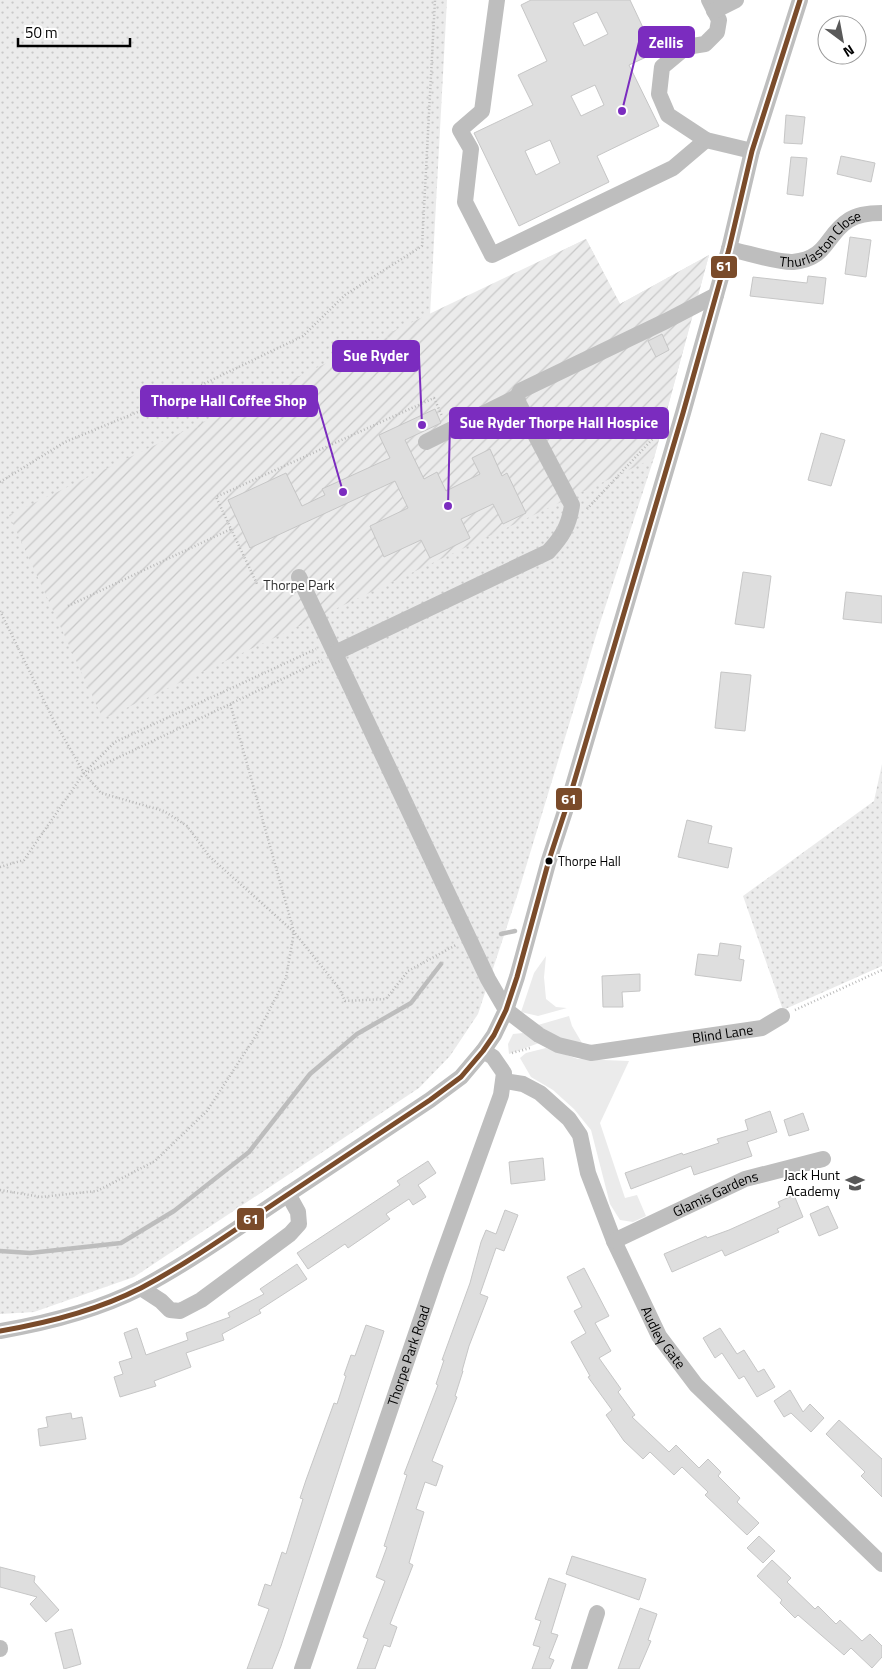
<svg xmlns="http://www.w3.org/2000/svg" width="882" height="1669" font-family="'Titillium Web',sans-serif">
	<defs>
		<pattern id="park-dots" width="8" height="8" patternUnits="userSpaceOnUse" patternTransform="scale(1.25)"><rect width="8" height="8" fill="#ebebeb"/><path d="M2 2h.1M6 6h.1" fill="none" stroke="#c8c8c8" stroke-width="1.8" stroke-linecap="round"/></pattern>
		<pattern id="garden-furrows" width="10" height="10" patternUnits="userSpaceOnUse" patternTransform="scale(1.25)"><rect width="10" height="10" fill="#ebebeb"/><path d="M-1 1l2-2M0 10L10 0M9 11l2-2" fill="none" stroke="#c8c8c8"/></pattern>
	</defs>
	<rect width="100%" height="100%" fill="#fff"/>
	<g fill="#ebebeb">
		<polygon points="546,956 544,977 546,999 556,1007 567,1008 538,1016 521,1012 534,973"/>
		<polygon points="569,1016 572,1026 582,1043 574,1047 538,1025"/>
		<polygon points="523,1033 539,1043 509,1054 508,1044 513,1034"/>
		<polygon points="546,1048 578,1059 629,1061 600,1123 625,1198 637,1195 646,1216 633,1222 620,1220 610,1204 591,1130 574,1109 553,1090 531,1077 520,1058 526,1053"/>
	</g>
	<g fill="url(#park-dots)">
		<polygon points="0,0 447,0 430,315 586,239 620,304 709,255 654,458 598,629 518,893 478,1014 450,1056 419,1088 134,1277 34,1312 0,1314"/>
		<polygon points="882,764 882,966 783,1010 743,896 874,801"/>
	</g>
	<polygon fill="url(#garden-furrows)" points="586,239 620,304 709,255 654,458 103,719 9,515"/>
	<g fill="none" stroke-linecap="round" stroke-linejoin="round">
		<g stroke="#bdbdbd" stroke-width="4.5">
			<polyline points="501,934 515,931"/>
			<polyline points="0,1251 30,1253 121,1243 174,1211 249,1152 310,1074 357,1034 411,1003 441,964"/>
		</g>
	</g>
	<g fill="#dedede" stroke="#c6c6c6" fill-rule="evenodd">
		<path d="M531 0H630L655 53 629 65 659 126 597 156 609 182 519 226 474 133 533 105 518 75 547 61 521 5ZM597 12 608 34 584 46 573 23ZM595 85 604 105 581 116 571 96ZM550 140 560 163 536 175 525 151Z"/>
		<polygon points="786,115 805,117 802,144 784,143"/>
		<polygon points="841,156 875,163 871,182 837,174"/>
		<polygon points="791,157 807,158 803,196 787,194"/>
		<polygon points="850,237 871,240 866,277 845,274"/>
		<polygon points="808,276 826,278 823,304 750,296 753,277 807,283"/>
		<polygon points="662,334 669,350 656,357 648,341"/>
		<polygon points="435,409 441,423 405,440 424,479 437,472 446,491 480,474 472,458 490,449 502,476 507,473 526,513 503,524 493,504 461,519 470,538 430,558 421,540 384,557 370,526 408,508 395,481 250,548 228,500 286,473 302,506 325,495 322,489 390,458 379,435"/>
		<polygon points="821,433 845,440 831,486 808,480"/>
		<polygon points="743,572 771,576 764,628 735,624"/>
		<polygon points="846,592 882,596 882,623 843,619"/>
		<polygon points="721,672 751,675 745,731 715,728"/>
		<polygon points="687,820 712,826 708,843 732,848 728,868 678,857"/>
		<polygon points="720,943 741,946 739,959 744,960 741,981 695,975 698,954 718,956"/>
		<polygon points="640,974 640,991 622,992 623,1007 603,1007 602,976"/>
		<polygon points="770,1111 777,1132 747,1142 752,1156 694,1175 691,1166 631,1189 625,1173 682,1153 683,1155 719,1143 717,1139 748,1130 745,1120"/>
		<polygon points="803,1113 809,1130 789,1136 784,1120"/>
		<polygon points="543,1158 545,1180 511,1184 509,1162"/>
		<polygon points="428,1161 436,1173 418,1185 426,1197 413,1205 409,1199 386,1214 390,1219 367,1235 348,1248 345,1244 308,1269 297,1253 400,1185 397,1181"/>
		<polygon points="794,1195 803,1217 777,1229 779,1232 725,1256 722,1250 672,1272 664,1254 706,1236 707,1238 729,1230 780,1207 778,1202"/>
		<polygon points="828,1206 838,1228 819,1236 810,1214"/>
		<polygon points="505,1210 518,1215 504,1251 496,1248 480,1294 488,1297 469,1346 462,1371 463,1371 455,1396 457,1397 432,1461 443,1466 436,1486 425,1482 416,1509 424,1512 409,1563 413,1565 390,1624 397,1627 390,1647 384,1645 375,1669 357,1669 368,1639 363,1637 385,1581 376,1577 387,1547 384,1546 407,1475 404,1474 438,1385 436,1384 444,1360 442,1360 470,1283 481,1242 486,1230 496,1234"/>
		<polygon points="297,1264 307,1279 259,1310 261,1313 222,1334 224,1340 186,1353 191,1367 154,1381 156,1386 120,1397 114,1377 123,1374 119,1362 132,1358 124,1333 137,1328 146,1355 188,1340 186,1333 230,1317 228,1313 264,1294 260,1289"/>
		<polygon points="584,1268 609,1316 595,1323 611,1351 599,1358 621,1389 618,1392 635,1415 632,1417 669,1452 676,1445 699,1468 708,1459 721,1472 718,1476 740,1498 737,1502 759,1523 747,1535 705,1495 708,1492 682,1467 674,1475 650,1452 643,1459 624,1441 606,1415 612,1410 588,1377 590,1376 571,1342 586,1333 574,1311 582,1307 567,1277"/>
		<polygon points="366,1325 384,1331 281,1646 272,1669 247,1669 269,1609 258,1605 265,1584 271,1586 282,1552 286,1554 303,1499 300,1498 306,1480 334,1403 337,1404 346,1376 344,1375 351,1355 355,1356"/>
		<polygon points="720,1328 737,1354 744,1350 758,1372 764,1369 775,1387 757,1397 744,1376 739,1379 722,1353 715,1358 703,1338"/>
		<polygon points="790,1390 803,1412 810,1404 824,1418 811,1432 791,1413 784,1417 774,1401"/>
		<polygon points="71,1413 72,1419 82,1417 86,1439 40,1446 38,1429 48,1427 46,1417"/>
		<polygon points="839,1420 882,1459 882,1497 861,1476 865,1472 826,1434"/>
		<polygon points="759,1536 775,1551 763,1563 747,1548"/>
		<polygon points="572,1556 646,1579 639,1600 566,1574"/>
		<polygon points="772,1560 791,1578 787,1582 815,1609 818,1606 836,1624 840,1620 862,1641 870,1634 882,1646 882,1657 872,1668 851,1648 844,1655 798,1615 795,1618 780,1603 782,1600 757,1576"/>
		<polygon points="0,1567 35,1576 34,1582 59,1610 46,1622 30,1604 37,1597 0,1587"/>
		<polygon points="549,1578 566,1584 551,1633 558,1635 549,1658 554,1660 550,1669 532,1669 540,1647 533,1645 541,1621 535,1619"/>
		<polygon points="640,1608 657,1614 648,1640 651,1641 639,1669 618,1669"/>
		<polygon points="72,1629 81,1664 64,1669 55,1633"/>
	</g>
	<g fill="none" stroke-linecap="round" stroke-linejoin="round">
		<g stroke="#b9b9b9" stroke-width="2.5" stroke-dasharray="1 2.5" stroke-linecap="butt">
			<polyline points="0,482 65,442 191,390 303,336 345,295 422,246 435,0"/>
			<polyline points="587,509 662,429"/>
			<polyline points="231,529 258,586"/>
			<polyline points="68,606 231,529 216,497 434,398 442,416"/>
			<polyline points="0,611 53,719 84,773 101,793 164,811 187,826 209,856 294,932 339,988 345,1001 386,999 408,971 456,945"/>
			<polyline points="88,772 322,660"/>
			<polyline points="0,867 24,860 84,773 115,742 316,649"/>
			<polyline points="795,1010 882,970"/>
			<polyline points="512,1053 530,1048"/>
			<polyline points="0,1190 41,1197 97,1191 155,1161 207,1111 257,1034 286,978 294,932 230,703"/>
		</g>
		<g stroke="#bebebe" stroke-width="16">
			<polyline points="497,0 482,111 460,130 471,149 465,202 492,255 673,168 706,140"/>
			<polyline points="709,0 719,20 717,32 705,44 686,47 662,67 659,94 668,115 706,140 752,151"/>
			<polyline points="714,11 736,0"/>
			<path id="s1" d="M729 249C745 252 778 263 793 262 829 258 825 235 849 220 858 214 871 213 882 213"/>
			<polyline points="426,442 517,397"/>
			<path id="s2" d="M299 577 488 979 506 1010 539 1035 558 1045 591 1053 762 1028 782 1016"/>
			<path d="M335 653 548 552C562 537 569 526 572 505L519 404 517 397 520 391 666 321 716 295"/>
			<path id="s3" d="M505 1081 523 1084 540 1093 569 1119 580 1135 588 1173 614 1241 659 1336 696 1385 882 1564"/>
			<path id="s4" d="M614 1241 745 1179 823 1159"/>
			<polyline points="141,1288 161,1301 170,1310 180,1311 201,1300 290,1234 299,1224 298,1212 288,1194"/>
			<path d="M0 1331C47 1323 98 1310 141 1288 190 1262 236 1229 281 1199 331 1166 380 1133 430 1100L461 1077 483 1051 494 1035 506 1010 517 977 549 860 570 796 683 413 729 249 752 151 800 0"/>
			<polyline points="0,1649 0,1648"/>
			<path id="s5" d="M302 1669 437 1272 501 1095 504 1073 493 1057 483 1051"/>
			<polyline points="579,1669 597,1613"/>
		</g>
		<g stroke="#fff" stroke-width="9">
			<path id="bus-1" d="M0 1331C47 1323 98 1310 141 1288 190 1262 236 1229 281 1199 331 1166 380 1133 430 1100L461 1077 483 1051 494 1035 506 1010 517 977 549 860 570 796 683 413 729 249 752 151 800 0"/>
		</g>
		<use href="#bus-1" stroke="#7a4b2a" stroke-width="5"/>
	</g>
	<defs>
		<g id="school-bare" transform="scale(1.5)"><path d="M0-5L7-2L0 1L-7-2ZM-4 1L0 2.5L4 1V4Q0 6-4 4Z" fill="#595959" stroke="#fff" stroke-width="2.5" paint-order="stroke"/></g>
	</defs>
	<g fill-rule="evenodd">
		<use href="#school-bare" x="855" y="1183"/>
	</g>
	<circle fill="#000" stroke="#fff" stroke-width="2" cx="549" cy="861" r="4.5"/>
	<g text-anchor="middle" stroke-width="4" stroke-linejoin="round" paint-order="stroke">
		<g font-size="13" fill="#000" stroke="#fff" text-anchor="start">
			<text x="558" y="866">Thorpe Hall</text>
		</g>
		<g font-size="14" fill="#000" stroke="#fff">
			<text dy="5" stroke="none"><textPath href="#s1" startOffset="101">Thurlaston Close</textPath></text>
			<text dy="5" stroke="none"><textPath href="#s2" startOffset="710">Blind Lane</textPath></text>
			<text dy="5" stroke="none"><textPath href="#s4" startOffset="112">Glamis Gardens</textPath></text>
			<text dy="5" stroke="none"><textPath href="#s3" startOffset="316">Audley Gate</textPath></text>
			<text dy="5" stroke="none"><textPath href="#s5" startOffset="331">Thorpe Park Road</textPath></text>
		</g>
		<g font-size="14" fill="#313131" stroke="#fff">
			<text x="299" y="590">Thorpe Park</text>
		</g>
		<g font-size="14" fill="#000" stroke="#fff" text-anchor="end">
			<text x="840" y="1180">Jack Hunt<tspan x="840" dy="16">Academy</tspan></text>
		</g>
	</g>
	<path fill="none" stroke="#7b2cbf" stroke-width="2" d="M622 111L639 42M422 425L419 356M343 492L317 401M448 506L450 423"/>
	<g fill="#7b2cbf" stroke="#fff" stroke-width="2">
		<circle cx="622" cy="111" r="5"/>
		<circle cx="422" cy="425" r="5"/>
		<circle cx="343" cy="492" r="5"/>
		<circle cx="448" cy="506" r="5"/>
	</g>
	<g fill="#7b2cbf" stroke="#7b2cbf" stroke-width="2">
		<rect x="639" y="27" width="55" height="30" rx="5"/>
		<rect x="333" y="341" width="86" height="30" rx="5"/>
		<rect x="141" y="386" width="176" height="30" rx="5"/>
		<rect x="450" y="408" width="218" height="30" rx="5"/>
	</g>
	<g font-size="15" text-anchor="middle" font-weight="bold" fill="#fff">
		<text x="666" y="48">Zellis</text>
		<text x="376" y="361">Sue Ryder</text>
		<text x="229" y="406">Thorpe Hall Coffee Shop</text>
		<text x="559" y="428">Sue Ryder Thorpe Hall Hospice</text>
	</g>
	<g stroke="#fff" stroke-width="2">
		<rect x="710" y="255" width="28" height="24" rx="5" fill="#7a4b2a"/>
		<rect x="555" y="787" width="28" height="24" rx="5" fill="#7a4b2a"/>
		<rect x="236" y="1207" width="29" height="24" rx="5" fill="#7a4b2a"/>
	</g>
	<g font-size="14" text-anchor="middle" font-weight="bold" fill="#fff">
		<text x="724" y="271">61</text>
		<text x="569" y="804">61</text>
		<text x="251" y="1224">61</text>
	</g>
	<g transform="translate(842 40) rotate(148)"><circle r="24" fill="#ffffff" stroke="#999999"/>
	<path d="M0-4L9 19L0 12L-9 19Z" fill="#595959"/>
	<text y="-8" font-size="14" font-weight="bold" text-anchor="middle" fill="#000000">N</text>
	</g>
	<path d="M18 38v8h112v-8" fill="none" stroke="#000000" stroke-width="2.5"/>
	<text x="25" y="38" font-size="15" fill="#000000" stroke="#ffffff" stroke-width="4" paint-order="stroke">50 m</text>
</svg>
